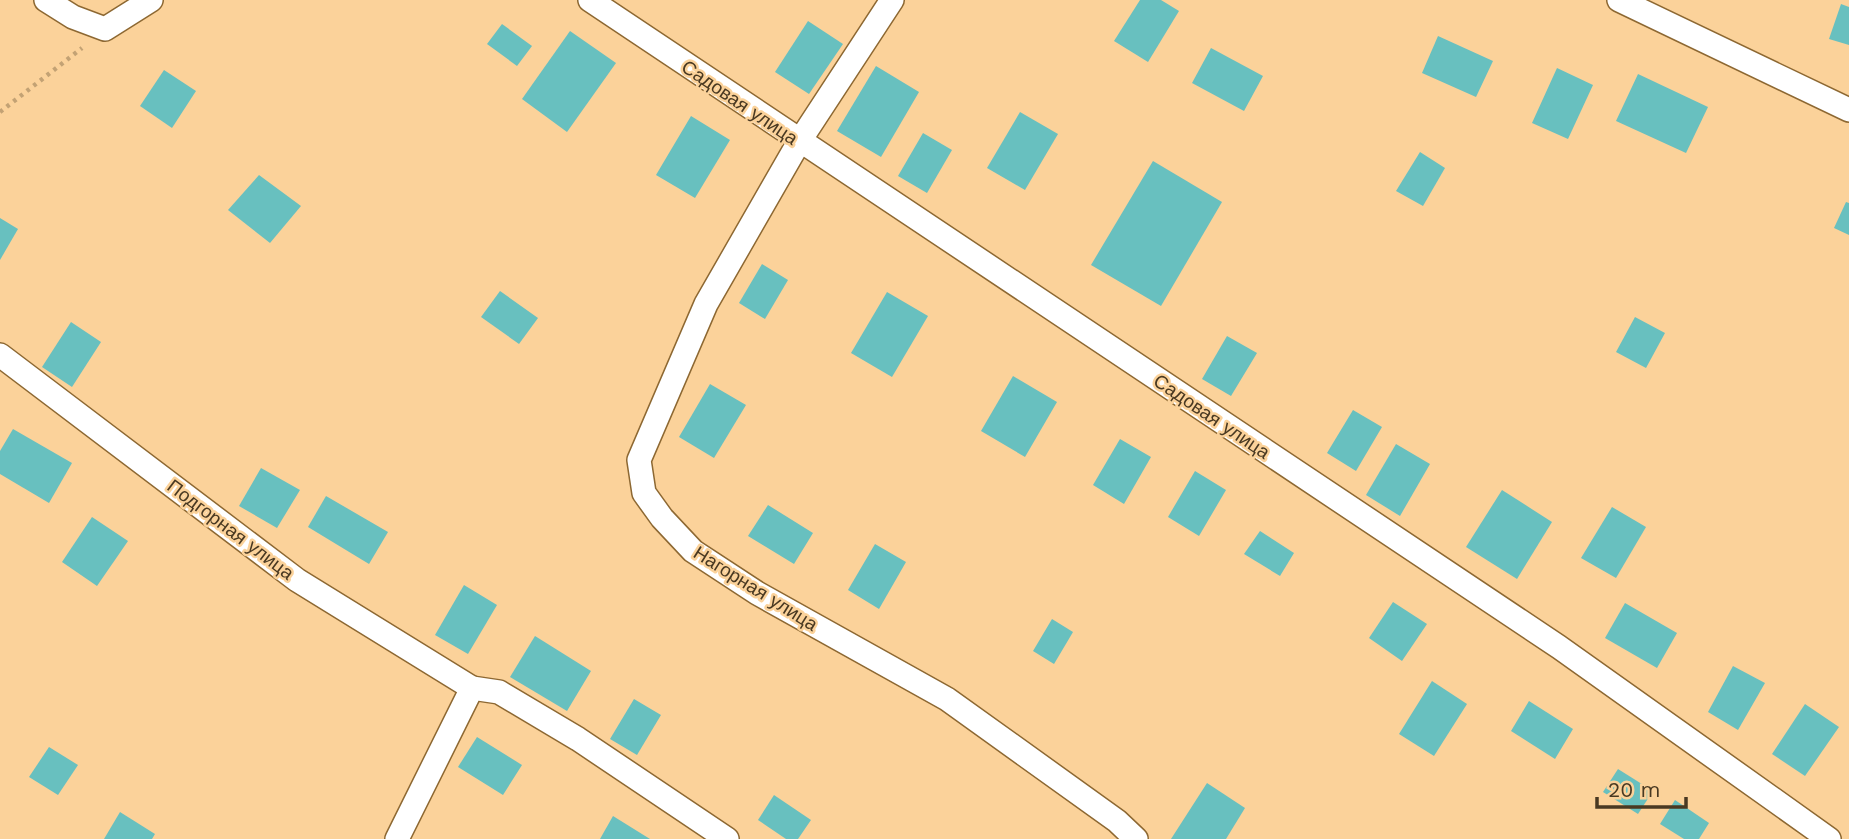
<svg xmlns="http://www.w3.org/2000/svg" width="1849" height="839" font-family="'Work Sans',sans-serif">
	<rect width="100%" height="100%" fill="#fbd29a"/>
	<g fill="#68c0bf">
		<polygon points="1140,0 1161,0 1179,11 1148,62 1114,41"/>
		<polygon points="1841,4 1849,7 1849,45 1829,39"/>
		<polygon points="808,21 843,44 809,94 775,72"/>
		<polygon points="502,24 532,46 517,66 487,44"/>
		<polygon points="570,31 616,63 567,132 522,99"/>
		<polygon points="1438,36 1493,61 1476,97 1422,73"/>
		<polygon points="1211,48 1263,76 1244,111 1192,83"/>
		<polygon points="876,66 919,92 881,157 837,131"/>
		<polygon points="1557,68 1593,85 1568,139 1532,123"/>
		<polygon points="164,70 196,91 172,128 140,106"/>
		<polygon points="1638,74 1708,107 1686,153 1616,121"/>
		<polygon points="1020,112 1058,134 1025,190 987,168"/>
		<polygon points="691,116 730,140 695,198 656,175"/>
		<polygon points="923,133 952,150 927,193 898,176"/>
		<polygon points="1420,152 1445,168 1423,206 1396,191"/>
		<polygon points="1153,161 1222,202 1161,306 1091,265"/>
		<polygon points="259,175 301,206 270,243 228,210"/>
		<polygon points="1846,202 1849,203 1849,235 1834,228"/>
		<polygon points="0,218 18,229 0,260"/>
		<polygon points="762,264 788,280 765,319 739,303"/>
		<polygon points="500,291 538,318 519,344 481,317"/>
		<polygon points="887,292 928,316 892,377 851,353"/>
		<polygon points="1635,317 1665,333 1646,368 1616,352"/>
		<polygon points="71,322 101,342 72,387 42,367"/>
		<polygon points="1227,336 1257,353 1231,396 1202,379"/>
		<polygon points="1013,376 1057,402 1025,457 981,431"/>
		<polygon points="710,384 746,405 714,458 679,437"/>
		<polygon points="1353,410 1382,427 1356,471 1327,453"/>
		<polygon points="13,429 72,463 49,503 0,474 0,451"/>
		<polygon points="1120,439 1151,457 1124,504 1093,485"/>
		<polygon points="1396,444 1430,464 1400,516 1366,495"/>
		<polygon points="261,468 300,490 277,528 239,506"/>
		<polygon points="1195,471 1226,490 1199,536 1168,517"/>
		<polygon points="1502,490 1552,522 1517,579 1466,547"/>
		<polygon points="326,496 388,532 369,564 308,527"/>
		<polygon points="768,505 813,533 794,564 748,536"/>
		<polygon points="1612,507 1646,527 1616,578 1581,558"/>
		<polygon points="92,517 128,541 97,586 62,562"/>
		<polygon points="1260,531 1294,553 1280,576 1244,554"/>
		<polygon points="875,544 906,562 879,609 848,590"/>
		<polygon points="464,585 497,605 468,654 435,635"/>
		<polygon points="1393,602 1427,624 1402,661 1369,638"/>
		<polygon points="1625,603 1677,633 1657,668 1605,638"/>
		<polygon points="1052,619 1073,632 1054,664 1033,651"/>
		<polygon points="535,636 591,671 567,711 510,677"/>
		<polygon points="1733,666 1765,683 1738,730 1708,712"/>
		<polygon points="1432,681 1467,704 1434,756 1399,734"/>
		<polygon points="634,699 661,715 637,755 610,739"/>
		<polygon points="1529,701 1573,729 1555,759 1511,731"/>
		<polygon points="1805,704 1839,727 1805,776 1772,754"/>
		<polygon points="477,737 522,765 503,795 458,767"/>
		<polygon points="49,747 78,765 58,795 29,777"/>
		<polygon points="1618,769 1653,791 1638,814 1603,792"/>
		<polygon points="1207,783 1245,808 1226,839 1171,839"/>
		<polygon points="774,795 811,820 798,839 786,839 758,820"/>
		<polygon points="1675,800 1709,823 1699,839 1684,839 1660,824"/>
		<polygon points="120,812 155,834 152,839 104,839"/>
		<polygon points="613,816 650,839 600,839"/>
	</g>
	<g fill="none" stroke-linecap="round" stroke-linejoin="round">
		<g stroke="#8d6832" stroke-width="26">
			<g id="street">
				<polyline points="46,0 73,17 105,29 151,0"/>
				<polyline points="590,0 1559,647 1829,839"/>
				<polyline points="892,0 799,142 706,304 639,460 644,493 662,518 693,551 757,593 947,699 1117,821 1136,839"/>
				<polyline points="1619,0 1849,110"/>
				<polyline points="0,355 297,580 472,688"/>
				<polyline points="397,839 472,688 499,692 578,739 727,839"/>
			</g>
		</g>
		<polyline stroke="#c3a274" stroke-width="4.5" stroke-dasharray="3.5 5" stroke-linecap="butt" points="0,112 82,48"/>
		<use href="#street" stroke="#fff" stroke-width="23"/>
	</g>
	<g text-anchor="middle" stroke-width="5" stroke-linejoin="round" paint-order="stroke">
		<g font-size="19" fill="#493922" stroke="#fbd29a">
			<text transform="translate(740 102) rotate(34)" y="7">Садовая улица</text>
			<text transform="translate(1212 416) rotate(34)" y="7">Садовая улица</text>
			<text transform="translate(231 529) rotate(37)" y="7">Подгорная улица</text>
			<text transform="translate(756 588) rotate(32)" y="7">Нагорная улица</text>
		</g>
	</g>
	<path d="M1597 797v10h89v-10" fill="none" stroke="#493922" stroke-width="3.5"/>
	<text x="1608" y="797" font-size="21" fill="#493922" stroke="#fbd29a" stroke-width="5" paint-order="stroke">20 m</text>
</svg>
